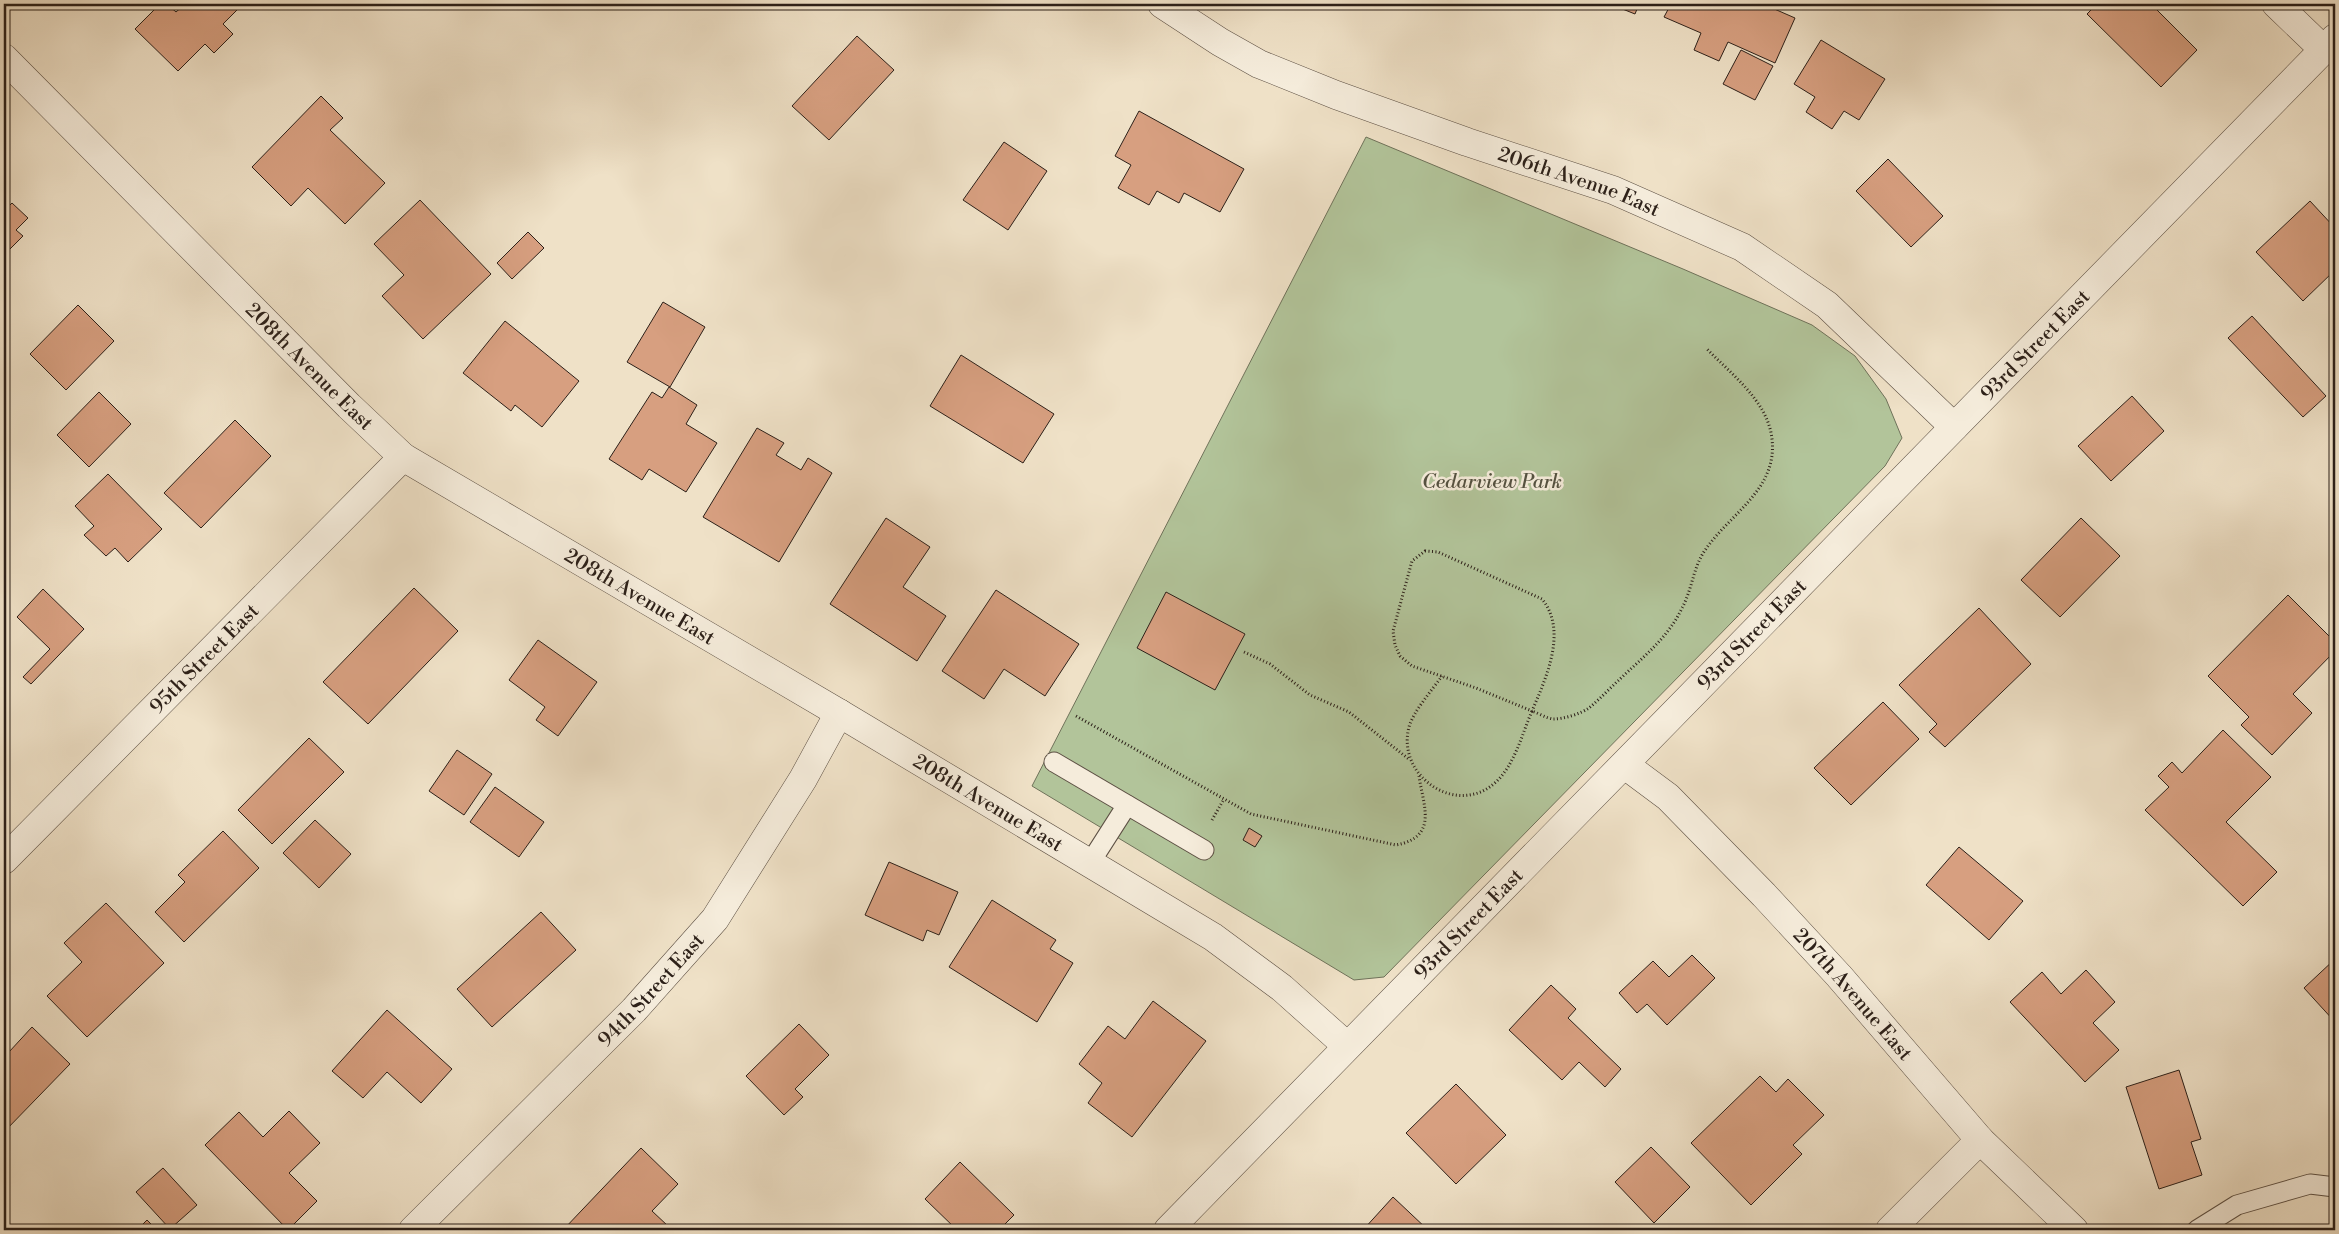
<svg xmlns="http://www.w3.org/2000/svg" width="2339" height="1234" font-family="'Libre Bodoni',serif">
	<rect width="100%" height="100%" fill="#efe1c7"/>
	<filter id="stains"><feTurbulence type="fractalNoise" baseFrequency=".004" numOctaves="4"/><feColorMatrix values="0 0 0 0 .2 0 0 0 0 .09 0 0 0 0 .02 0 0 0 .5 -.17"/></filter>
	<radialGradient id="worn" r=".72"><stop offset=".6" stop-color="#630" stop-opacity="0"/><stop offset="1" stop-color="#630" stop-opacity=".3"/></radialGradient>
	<polygon fill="#b2c49a" stroke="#6f725a" points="1366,137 1683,269 1812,325 1855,356 1886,399 1902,438 1885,466 1384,977 1354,980 1032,786"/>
	<g fill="#d79f80" stroke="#2c2019">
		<polygon points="160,4 167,4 176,12 185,4 243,4 223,24 233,34 214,53 205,44 178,71 135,29"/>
		<polygon points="1610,4 1639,4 1635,14"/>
		<polygon points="1671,4 1763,4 1795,18 1775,63 1728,42 1719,61 1694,50 1701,33 1664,17"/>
		<polygon points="2097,4 2151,4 2197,50 2161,87 2087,14"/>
		<polygon points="857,36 894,70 829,140 792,106"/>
		<polygon points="1821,40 1885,79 1859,120 1844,111 1832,129 1806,112 1815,97 1794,84"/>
		<polygon points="1741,50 1773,66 1755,100 1723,84"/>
		<polygon points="321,96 343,118 330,130 385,183 345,224 308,188 291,206 252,167"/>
		<polygon points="1139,111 1244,169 1220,212 1184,193 1179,203 1157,191 1149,205 1118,188 1131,165 1115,156"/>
		<polygon points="1004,142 1047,171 1008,230 963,200"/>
		<polygon points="1888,159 1943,216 1911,247 1856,191"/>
		<polygon points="420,200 491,274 423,339 382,296 404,275 374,244"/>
		<polygon points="2310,201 2335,228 2335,270 2303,301 2256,252"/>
		<polygon points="12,203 28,218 16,230 23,236 4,255 4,211"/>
		<polygon points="528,232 544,248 512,279 497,263"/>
		<polygon points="663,302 705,327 670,387 627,362"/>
		<polygon points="78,305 114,341 66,390 30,354"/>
		<polygon points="2252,316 2326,396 2303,417 2228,338"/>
		<polygon points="505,321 579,381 542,427 515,405 511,411 463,373"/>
		<polygon points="961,355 1054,414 1023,463 930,406"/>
		<polygon points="669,387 697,405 686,424 717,443 686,492 649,469 642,480 609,459 652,392 662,398"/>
		<polygon points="99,392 131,424 89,467 57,435"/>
		<polygon points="2132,396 2164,431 2111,481 2078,446"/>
		<polygon points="235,420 271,456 201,528 164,493"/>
		<polygon points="757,428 784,443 776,455 801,470 808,458 832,473 779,562 703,517"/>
		<polygon points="108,474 162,529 128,562 115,548 106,556 84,535 94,526 75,506"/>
		<polygon points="886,518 930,547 903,587 946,616 917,661 830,604"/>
		<polygon points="2081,518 2120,556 2060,617 2021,580"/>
		<polygon points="414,588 458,631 368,724 323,682"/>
		<polygon points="43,589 84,629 31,684 23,677 50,649 17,617"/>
		<polygon points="996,590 1079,644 1045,696 1004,669 984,699 942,671"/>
		<polygon points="1166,592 1245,634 1215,690 1137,648"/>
		<polygon points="2288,595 2335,642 2335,651 2293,694 2312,713 2272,755 2241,725 2249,717 2208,676"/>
		<polygon points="1979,608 2031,664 1945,747 1929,732 1937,724 1899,685"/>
		<polygon points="538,640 597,682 558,736 536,720 545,707 509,680"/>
		<polygon points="1883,702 1919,739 1851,805 1814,768"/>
		<polygon points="2223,730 2271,777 2226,822 2277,872 2243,906 2145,810 2169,787 2158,776 2172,762 2182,773"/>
		<polygon points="309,738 344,772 272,844 238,810"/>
		<polygon points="457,750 492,774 464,815 429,791"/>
		<polygon points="495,787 544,822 519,857 470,822"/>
		<polygon points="315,820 351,854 319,888 283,853"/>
		<polygon points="1249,828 1262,836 1255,847 1243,840"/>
		<polygon points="223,831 259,868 184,942 155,912 185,882 178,875"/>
		<polygon points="1959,847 2023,901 1989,940 1926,885"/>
		<polygon points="889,862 958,892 939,935 927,930 923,941 865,915"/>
		<polygon points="992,900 1056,940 1050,949 1073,963 1037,1022 949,967"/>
		<polygon points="106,903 164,963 87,1037 47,996 82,962 64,943"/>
		<polygon points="541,912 576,950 492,1027 457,989"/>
		<polygon points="1692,955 1715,978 1667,1025 1647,1004 1637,1013 1619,993 1653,961 1669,977"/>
		<polygon points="2335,959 2335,1022 2304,988"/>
		<polygon points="2086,970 2115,1002 2093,1023 2119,1050 2085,1082 2010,1002 2042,972 2061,994"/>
		<polygon points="1551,985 1576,1009 1568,1018 1621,1069 1605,1087 1579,1062 1562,1080 1509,1030"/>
		<polygon points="1153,1001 1206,1041 1132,1137 1088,1103 1102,1083 1079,1064 1108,1026 1125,1039"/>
		<polygon points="387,1010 452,1069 421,1103 387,1072 363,1098 332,1071"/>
		<polygon points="799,1024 829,1055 795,1089 803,1097 784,1115 746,1076"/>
		<polygon points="32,1027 70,1064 4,1132 4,1047 9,1052"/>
		<polygon points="2179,1070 2201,1139 2191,1142 2202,1175 2159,1189 2126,1087"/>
		<polygon points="1760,1076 1776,1092 1788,1079 1824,1115 1793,1145 1802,1154 1751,1205 1691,1143"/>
		<polygon points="1456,1084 1506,1135 1456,1184 1406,1133"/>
		<polygon points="289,1111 320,1143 289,1173 317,1201 288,1230 205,1145 239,1112 263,1137"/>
		<polygon points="1651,1147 1690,1187 1654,1223 1615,1182"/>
		<polygon points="641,1148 678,1184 652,1211 668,1226 664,1230 563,1230"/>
		<polygon points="960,1162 1014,1215 999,1230 957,1230 925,1199"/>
		<polygon points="163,1168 197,1205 170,1229 136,1192"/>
		<polygon points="1393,1197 1428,1230 1363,1230"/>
		<polygon points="147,1220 157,1230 137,1230"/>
	</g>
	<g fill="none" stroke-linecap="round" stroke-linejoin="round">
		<g stroke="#5d5044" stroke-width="21">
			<g id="service">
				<polyline points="1054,762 1204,850"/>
				<polyline points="1090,863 1127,805"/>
				<polyline points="2197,1230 2237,1205 2310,1184 2335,1187"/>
			</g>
		</g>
		<g stroke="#5d5044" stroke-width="29">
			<g id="minor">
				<path id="s1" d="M1162 4 1220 42 1259 64 1336 95 1467 142 1613 190 1742 247 1827 305 1954 427"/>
				<polyline points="2276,4 2324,50"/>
				<path id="s2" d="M4 58 349 406 403 457 839 713 1213 937 1282 988 1347 1046"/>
				<path id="s3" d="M1625 765 1668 797 1764 895 1839 976 1980 1140 2074 1230"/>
				<path id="s4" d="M4 860 403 457"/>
				<path id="s5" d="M413 1230 634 1010 715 919 803 779 839 713"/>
				<path id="s6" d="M1168 1230 2335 38"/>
				<polyline points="1890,1230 1980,1140"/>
			</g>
		</g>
		<g stroke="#2c2019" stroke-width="3" stroke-dasharray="1 2.5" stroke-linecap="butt">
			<path d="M1425 551 1438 552 1542 599C1568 631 1546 678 1532 711L1476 688 1412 666 1400 656 1395 645 1393 631 1412 561Z"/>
			<polyline points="1244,652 1270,664 1310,695 1349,712 1410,760"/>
			<path d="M1442 676C1432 690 1413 712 1409 727 1396 776 1457 818 1496 782 1515 764 1522 734 1532 711 1538 713 1546 718 1553 719 1564 719 1580 714 1589 708 1600 699 1610 688 1620 679 1643 657 1668 638 1682 608 1691 592 1693 571 1702 555 1726 515 1778 492 1772 439 1768 401 1731 374 1706 348"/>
			<path d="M1076 716 1251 814 1396 845C1439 837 1423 805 1419 776"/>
			<polyline points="1212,820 1224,799"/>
		</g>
		<use href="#service" stroke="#f5ecdb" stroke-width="19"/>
		<use href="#minor" stroke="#f5ecdb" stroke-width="28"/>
	</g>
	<g text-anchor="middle" stroke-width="5" stroke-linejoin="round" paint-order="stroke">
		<g font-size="20" fill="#2c2019" stroke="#f5ecdb">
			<text dy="7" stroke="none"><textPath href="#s1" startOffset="455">206th Avenue East</textPath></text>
			<text dy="7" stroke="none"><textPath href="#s6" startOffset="1239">93rd Street East</textPath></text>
			<text dy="7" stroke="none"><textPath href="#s2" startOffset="434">208th Avenue East</textPath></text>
			<text dy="7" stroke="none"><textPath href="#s2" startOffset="839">208th Avenue East</textPath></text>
			<text dy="7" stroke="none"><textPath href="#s6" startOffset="834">93rd Street East</textPath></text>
			<text dy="7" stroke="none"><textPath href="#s4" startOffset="284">95th Street East</textPath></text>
			<text dy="7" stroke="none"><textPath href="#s2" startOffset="1244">208th Avenue East</textPath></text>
			<text dy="7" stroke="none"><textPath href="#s6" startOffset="429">93rd Street East</textPath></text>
			<text dy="7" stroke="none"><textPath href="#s5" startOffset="338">94th Street East</textPath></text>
			<text dy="7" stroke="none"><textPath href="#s3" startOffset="324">207th Avenue East</textPath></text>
		</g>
		<g font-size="20" font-style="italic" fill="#545140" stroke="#f5ecdb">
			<text x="1492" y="488">Cedarview Park</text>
		</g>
	</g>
	<rect width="2339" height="1234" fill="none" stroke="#efe1c7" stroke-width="20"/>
	<rect x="5" y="5" width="2329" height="1224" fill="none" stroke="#2c2019" stroke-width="2.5"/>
	<rect x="10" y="10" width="2319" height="1214" fill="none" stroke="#2c2019"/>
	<rect width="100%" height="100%" filter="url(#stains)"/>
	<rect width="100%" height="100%" fill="url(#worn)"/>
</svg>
